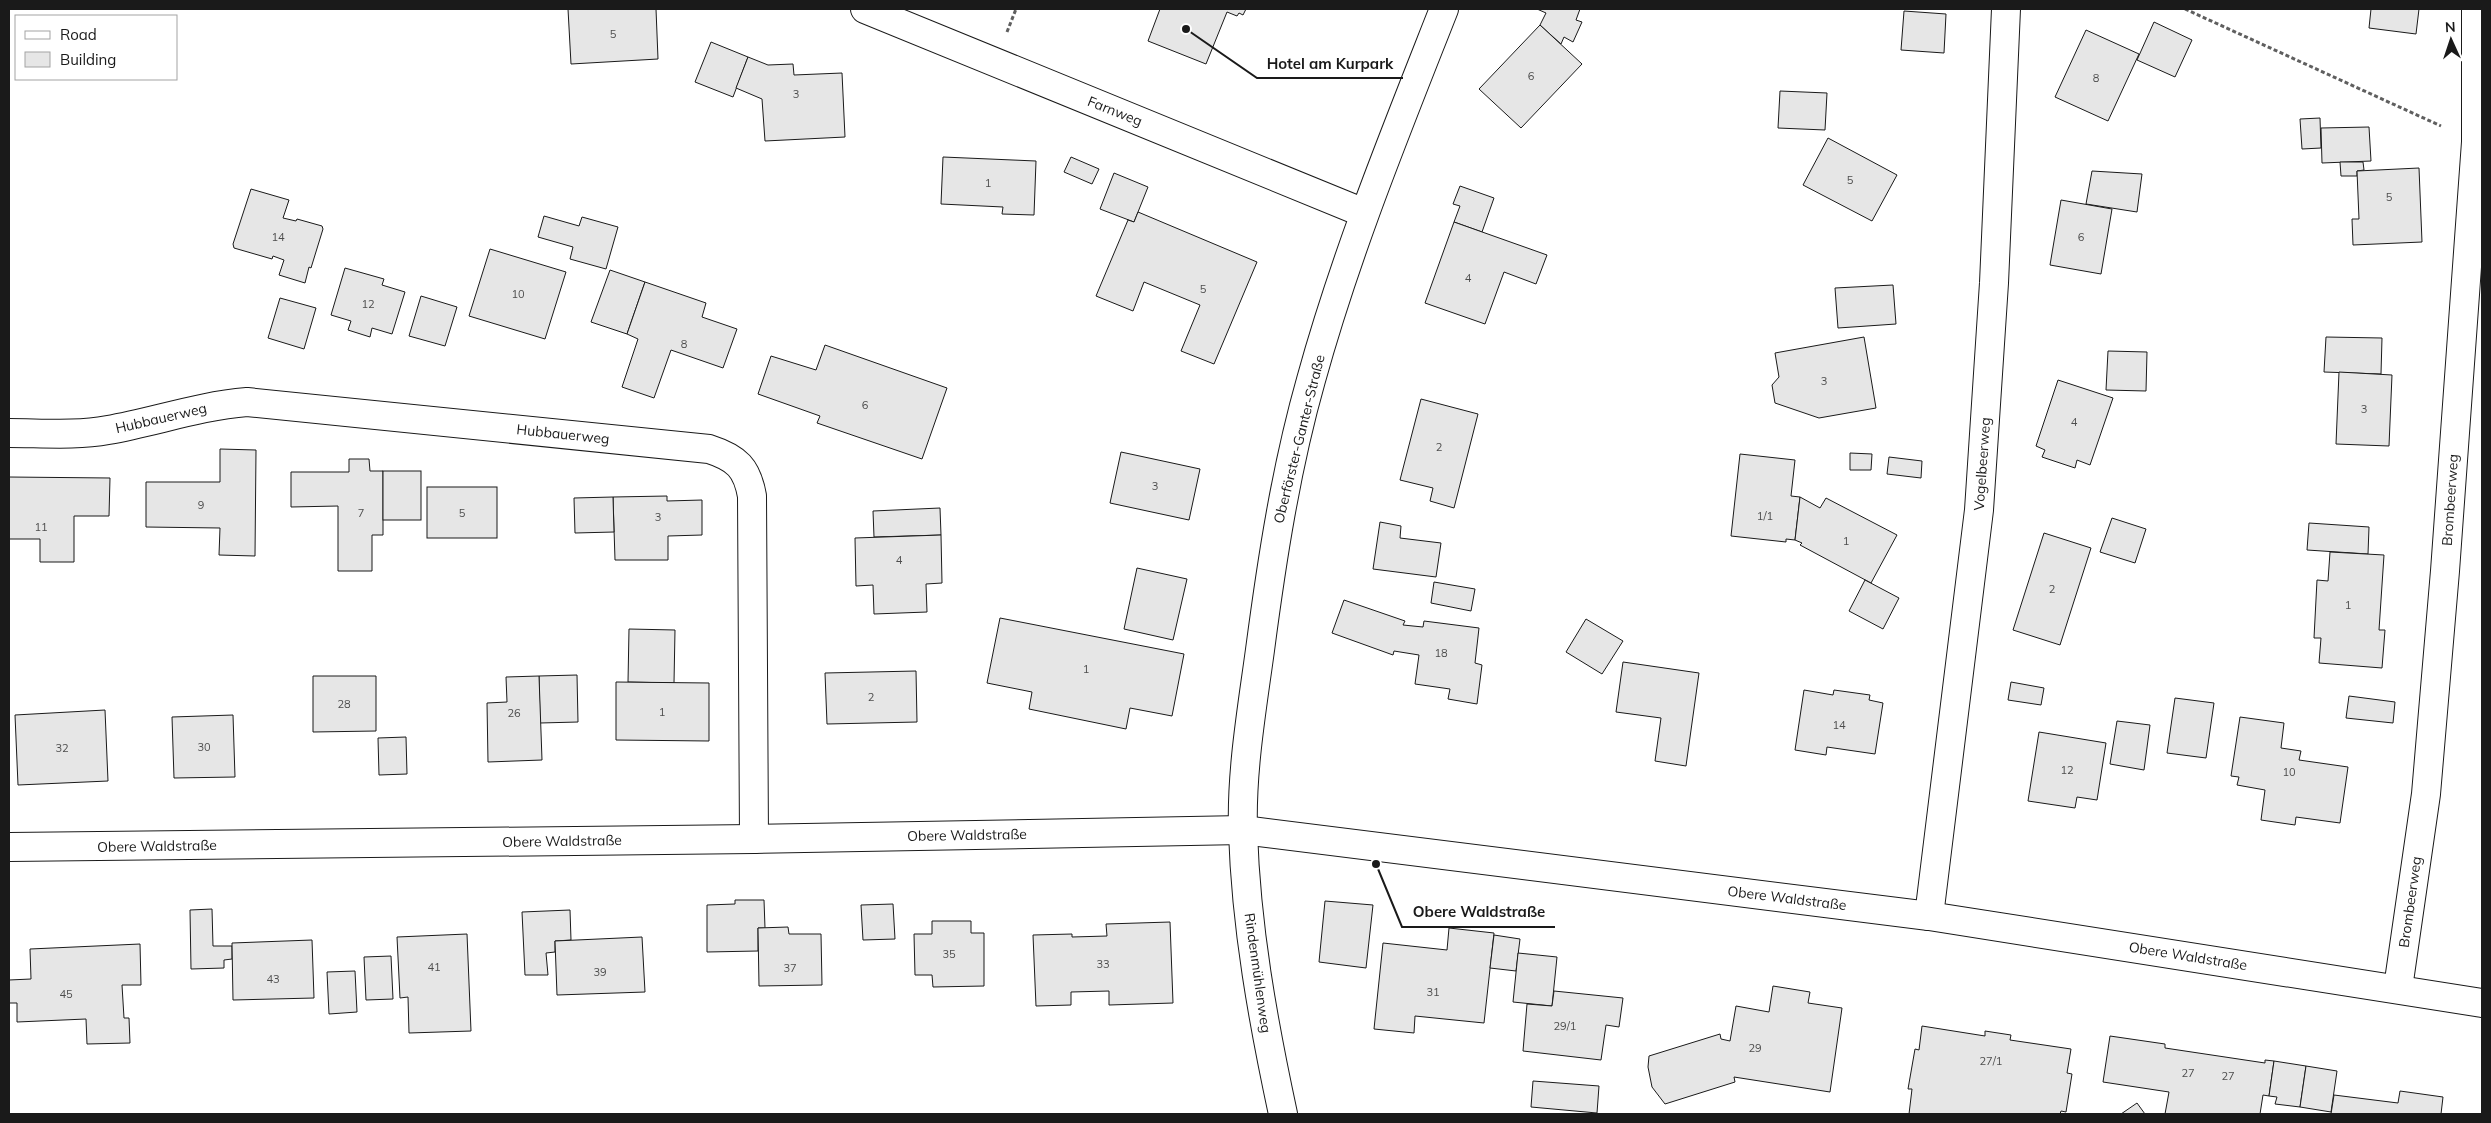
<svg xmlns="http://www.w3.org/2000/svg" width="2491" height="1123" font-family="Mulish,sans-serif">
	<rect width="100%" height="100%" fill="#fff"/>
	<g fill="#e6e6e6" stroke="#1a1a1a">
		<polygon points="568,9 656,9 658,59 571,64"/>
		<polygon points="1160,9 1246,9 1243,15 1239,13 1237,16 1227,12 1206,64 1148,41"/>
		<polygon points="1537,9 1580,9 1576,20 1582,22 1573,42 1564,37 1561,44 1540,25 1546,13"/>
		<polygon points="2371,9 2419,9 2416,34 2369,28"/>
		<polygon points="1904,11 1946,14 1944,53 1901,50"/>
		<polygon points="2154,22 2192,40 2175,77 2137,60"/>
		<polygon points="1540,25 1582,64 1521,128 1479,89"/>
		<polygon points="2086,30 2139,54 2108,121 2055,97"/>
		<polygon points="711,42 748,57 733,97 695,82"/>
		<polygon points="748,57 768,65 793,64 794,75 842,73 845,137 765,141 762,99 736,88"/>
		<polygon points="1780,91 1827,93 1825,130 1778,128"/>
		<polygon points="2320,118 2321,148 2302,149 2300,119"/>
		<polygon points="2369,127 2371,161 2322,163 2321,128"/>
		<polygon points="1828,138 1897,175 1872,221 1803,185"/>
		<polygon points="943,157 1036,161 1034,215 1002,214 1003,207 941,204"/>
		<polygon points="1071,157 1099,169 1092,184 1064,172"/>
		<polygon points="2340,162 2363,162 2364,170 2357,171 2357,176 2341,176"/>
		<polygon points="2419,168 2422,242 2353,245 2352,219 2359,219 2357,171"/>
		<polygon points="2092,171 2142,174 2137,212 2086,204"/>
		<polygon points="1114,173 1148,187 1134,222 1100,209"/>
		<polygon points="1460,186 1494,198 1482,232 1454,222 1460,206 1453,204"/>
		<polygon points="251,189 289,200 283,218 296,221 297,219 322,226 323,229 311,268 309,267 305,283 279,275 284,260 273,256 272,259 234,248 233,244"/>
		<polygon points="2061,200 2112,209 2101,274 2050,265"/>
		<polygon points="1138,212 1257,262 1214,364 1181,351 1200,305 1144,282 1133,311 1096,296 1128,220 1134,222"/>
		<polygon points="544,216 579,226 582,217 618,227 606,269 570,259 573,247 538,237"/>
		<polygon points="1454,222 1547,255 1536,284 1504,272 1485,324 1425,303"/>
		<polygon points="490,249 566,272 545,339 469,316"/>
		<polygon points="345,268 384,279 382,285 405,292 392,334 372,328 370,337 348,330 351,321 331,315"/>
		<polygon points="610,270 645,282 627,334 591,322"/>
		<polygon points="645,282 706,303 702,317 737,329 723,368 671,350 654,398 622,387 638,339 627,334"/>
		<polygon points="1893,285 1896,324 1838,328 1835,288"/>
		<polygon points="421,296 457,307 445,346 409,336"/>
		<polygon points="280,298 316,308 304,349 268,338"/>
		<polygon points="1864,337 1876,408 1819,418 1775,403 1772,385 1779,377 1775,353"/>
		<polygon points="2326,337 2382,338 2381,374 2324,372"/>
		<polygon points="825,345 947,388 922,459 817,423 820,416 758,394 771,356 816,370"/>
		<polygon points="2108,351 2147,352 2146,391 2106,390"/>
		<polygon points="2339,372 2392,375 2389,446 2336,444"/>
		<polygon points="2058,380 2113,398 2090,465 2077,460 2075,468 2042,457 2045,450 2036,446"/>
		<polygon points="1421,399 1478,414 1454,508 1430,501 1433,488 1400,480"/>
		<polygon points="220,449 256,450 255,556 219,555 220,528 146,527 146,482 220,482"/>
		<polygon points="1121,452 1200,469 1189,520 1110,503"/>
		<polygon points="1850,453 1872,454 1871,470 1850,470"/>
		<polygon points="1740,454 1795,460 1791,496 1800,497 1795,540 1786,539 1786,542 1731,536"/>
		<polygon points="1889,457 1922,461 1921,478 1887,474"/>
		<polygon points="349,459 369,459 370,471 383,471 383,535 372,535 372,571 338,571 338,506 291,507 291,472 349,472"/>
		<rect x="383" y="471" width="38" height="49"/>
		<polygon points="9,477 110,478 109,516 74,516 74,562 40,562 40,539 9,539"/>
		<rect x="427" y="487" width="70" height="51"/>
		<polygon points="667,496 667,501 702,500 702,535 668,536 668,560 615,560 613,497"/>
		<polygon points="613,497 614,532 575,533 574,498"/>
		<polygon points="1800,497 1820,508 1826,498 1897,535 1871,583 1800,545 1802,543 1795,540"/>
		<polygon points="940,508 941,535 874,537 873,511"/>
		<polygon points="2112,518 2146,529 2135,563 2100,552"/>
		<polygon points="1380,522 1401,526 1400,538 1441,543 1436,577 1373,569"/>
		<polygon points="2309,523 2369,527 2368,554 2307,550"/>
		<polygon points="2044,533 2091,548 2060,645 2013,630"/>
		<polygon points="941,535 942,583 926,584 927,612 874,614 873,585 856,586 855,538"/>
		<polygon points="2330,552 2384,555 2379,630 2385,630 2382,668 2319,663 2321,638 2314,638 2317,580 2328,581"/>
		<polygon points="1137,568 1187,579 1173,640 1124,629"/>
		<polygon points="1865,580 1899,598 1883,629 1849,611"/>
		<polygon points="1434,582 1475,589 1471,611 1431,603"/>
		<polygon points="1344,600 1405,621 1403,625 1423,627 1424,621 1479,628 1475,663 1482,665 1477,704 1448,699 1450,689 1415,684 1419,655 1394,651 1393,655 1332,633"/>
		<polygon points="1000,618 1184,654 1172,716 1130,708 1126,729 1029,709 1032,692 987,683"/>
		<polygon points="1586,619 1623,641 1602,674 1566,652"/>
		<polygon points="629,629 675,630 674,683 628,682"/>
		<polygon points="1623,662 1699,673 1686,766 1655,761 1661,718 1616,712"/>
		<polygon points="916,671 917,722 827,724 825,673"/>
		<polygon points="577,675 578,722 540,723 539,676"/>
		<polygon points="313,676 376,676 376,731 313,732"/>
		<polygon points="539,676 542,760 488,762 487,703 507,702 506,677"/>
		<polygon points="616,682 709,683 709,741 616,740"/>
		<polygon points="2011,682 2044,688 2041,705 2008,700"/>
		<polygon points="1804,690 1833,695 1834,690 1870,695 1869,700 1883,703 1875,754 1827,747 1826,755 1795,750"/>
		<polygon points="2349,696 2395,702 2393,723 2346,718"/>
		<polygon points="2175,698 2214,703 2206,758 2167,753"/>
		<polygon points="105,710 108,781 18,785 15,715"/>
		<polygon points="233,715 235,777 174,778 172,717"/>
		<polygon points="2240,717 2284,723 2281,748 2301,751 2299,760 2348,767 2340,823 2296,817 2295,825 2261,820 2265,790 2237,785 2239,777 2231,776"/>
		<polygon points="2117,721 2150,725 2144,770 2110,764"/>
		<polygon points="2039,732 2106,743 2097,800 2077,797 2075,808 2028,801"/>
		<polygon points="406,737 407,774 379,775 378,738"/>
		<polygon points="735,900 764,900 765,928 758,928 758,951 707,952 707,905 735,904"/>
		<polygon points="1325,901 1373,905 1366,968 1319,962"/>
		<polygon points="893,904 895,939 863,940 861,905"/>
		<polygon points="212,909 213,946 232,946 232,959 224,960 224,968 191,969 190,910"/>
		<polygon points="570,910 571,940 555,941 555,952 546,953 548,975 525,975 522,912"/>
		<polygon points="932,921 971,921 971,933 984,933 984,986 933,987 932,975 915,975 914,934 932,934"/>
		<polygon points="1170,922 1173,1003 1109,1005 1109,991 1071,992 1071,1005 1036,1006 1033,935 1072,934 1072,937 1107,936 1106,924"/>
		<polygon points="788,927 789,934 821,934 822,985 759,986 758,928"/>
		<polygon points="1449,928 1494,933 1484,1023 1415,1016 1414,1033 1374,1029 1383,943 1447,950"/>
		<polygon points="467,934 471,1031 409,1033 408,997 400,998 397,937"/>
		<polygon points="1494,935 1520,939 1516,971 1490,968"/>
		<polygon points="642,937 645,992 557,995 555,941"/>
		<polygon points="312,940 314,998 233,1000 232,943"/>
		<polygon points="140,944 141,985 122,985 124,1018 129,1018 130,1043 87,1044 86,1019 17,1022 17,1003 9,1003 9,980 31,979 30,949"/>
		<polygon points="1518,953 1557,957 1552,1006 1513,1002"/>
		<polygon points="391,956 393,999 366,1000 364,957"/>
		<polygon points="355,971 357,1012 329,1014 327,972"/>
		<polygon points="1773,986 1810,992 1808,1003 1842,1008 1830,1092 1734,1077 1735,1082 1665,1104 1652,1087 1648,1067 1649,1056 1720,1034 1721,1039 1730,1041 1736,1006 1769,1012"/>
		<polygon points="1554,991 1623,998 1619,1027 1606,1025 1601,1060 1523,1051 1527,1004 1552,1006"/>
		<polygon points="1922,1026 1985,1036 1985,1031 2011,1035 2010,1040 2071,1049 2067,1073 2072,1074 2066,1112 2061,1111 2060,1114 1909,1114 1912,1089 1908,1089 1915,1049 1919,1050"/>
		<polygon points="2110,1036 2165,1044 2165,1048 2265,1063 2265,1060 2274,1061 2269,1096 2263,1095 2260,1114 2165,1114 2169,1092 2103,1082"/>
		<polygon points="2274,1061 2306,1066 2300,1107 2275,1104 2277,1097 2269,1096"/>
		<polygon points="2306,1066 2337,1071 2331,1112 2300,1107"/>
		<polygon points="1533,1081 1599,1086 1597,1113 1531,1107"/>
		<polygon points="2400,1091 2443,1097 2441,1114 2331,1114 2334,1095 2398,1103"/>
		<polygon points="2137,1103 2145,1114 2121,1114"/>
	</g>
	<g fill="none" stroke-linecap="round" stroke-linejoin="round">
		<g stroke="#1a1a1a" stroke-width="30">
			<g id="minor">
				<polyline points="865,9 1364,213"/>
				<path d="M9 433C42 433 76 436 108 430 154 422 199 406 247 402L709 449C737 458 747 468 752 496L754 839"/>
				<polyline points="9,847 754,839 1243,830 1929,916 2482,1003"/>
				<polyline points="1929,916 1979,510 1994,283 2006,9"/>
				<polyline points="2398,988 2426,794 2445,571 2476,142 2476,9"/>
				<path d="M1283 1114C1263 1021 1246 927 1243 832 1241 771 1252 709 1260 650 1272 559 1286 468 1311 380 1346 253 1396 131 1444 9"/>
			</g>
		</g>
		<g stroke="#5f5f5f" stroke-width="3" stroke-dasharray="4 2.5" stroke-linecap="butt">
			<polyline points="2185,9 2441,126"/>
			<polyline points="1007,32 1016,9"/>
		</g>
		<use href="#minor" stroke="#fff" stroke-width="28"/>
	</g>
	<g text-anchor="middle" stroke-width="4" stroke-linejoin="round" paint-order="stroke">
		<g font-size="11" fill="#4d4d4d">
			<text x="613" y="38">5</text>
			<text x="1531" y="80">6</text>
			<text x="2096" y="82">8</text>
			<text x="796" y="98">3</text>
			<text x="1850" y="184">5</text>
			<text x="988" y="187">1</text>
			<text x="2389" y="201">5</text>
			<text x="278" y="241">14</text>
			<text x="2081" y="241">6</text>
			<text x="1468" y="282">4</text>
			<text x="1203" y="293">5</text>
			<text x="518" y="298">10</text>
			<text x="368" y="308">12</text>
			<text x="684" y="348">8</text>
			<text x="1824" y="385">3</text>
			<text x="865" y="409">6</text>
			<text x="2364" y="413">3</text>
			<text x="2074" y="426">4</text>
			<text x="1439" y="451">2</text>
			<text x="1155" y="490">3</text>
			<text x="201" y="509">9</text>
			<text x="361" y="517">7</text>
			<text x="462" y="517">5</text>
			<text x="1765" y="520">1/1</text>
			<text x="658" y="521">3</text>
			<text x="41" y="531">11</text>
			<text x="1846" y="545">1</text>
			<text x="899" y="564">4</text>
			<text x="2052" y="593">2</text>
			<text x="2348" y="609">1</text>
			<text x="1441" y="657">18</text>
			<text x="1086" y="673">1</text>
			<text x="871" y="701">2</text>
			<text x="344" y="708">28</text>
			<text x="662" y="716">1</text>
			<text x="514" y="717">26</text>
			<text x="1839" y="729">14</text>
			<text x="204" y="751">30</text>
			<text x="62" y="752">32</text>
			<text x="2067" y="774">12</text>
			<text x="2289" y="776">10</text>
			<text x="949" y="958">35</text>
			<text x="1103" y="968">33</text>
			<text x="434" y="971">41</text>
			<text x="790" y="972">37</text>
			<text x="600" y="976">39</text>
			<text x="273" y="983">43</text>
			<text x="1433" y="996">31</text>
			<text x="66" y="998">45</text>
			<text x="1565" y="1030">29/1</text>
			<text x="1755" y="1052">29</text>
			<text x="1991" y="1065">27/1</text>
			<text x="2188" y="1077">27</text>
			<text x="2228" y="1080">27</text>
		</g>
		<g font-size="14" fill="#1a1a1a" stroke="#fff">
			<text transform="translate(1115 111) rotate(22)" y="5">Farnweg</text>
			<text transform="translate(161 418) rotate(-13)" y="5">Hubbauerweg</text>
			<text transform="translate(563 434) rotate(6)" y="5">Hubbauerweg</text>
			<text transform="translate(1299 439) rotate(-76)" y="5">Oberförster-Ganter-Straße</text>
			<text transform="translate(1982 464) rotate(-86)" y="5">Vogelbeerweg</text>
			<text transform="translate(2450 500) rotate(-86)" y="5">Brombeerweg</text>
			<text transform="translate(967 835) rotate(-1)" y="5">Obere Waldstraße</text>
			<text transform="translate(562 841) rotate(-1)" y="5">Obere Waldstraße</text>
			<text transform="translate(157 846) rotate(-1)" y="5">Obere Waldstraße</text>
			<text transform="translate(1787 898) rotate(7)" y="5">Obere Waldstraße</text>
			<text transform="translate(2410 902) rotate(-82)" y="5">Brombeerweg</text>
			<text transform="translate(2188 956) rotate(9)" y="5">Obere Waldstraße</text>
			<text transform="translate(1258 973) rotate(82)" y="5">Rindenmühlenweg</text>
		</g>
	</g>
	<path fill="none" stroke="#1a1a1a" stroke-width="2" d="M1186 29L1257 78H1403M1376 864L1402 927H1555"/>
	<g fill="#1a1a1a" stroke="#fff" stroke-width="2">
		<circle cx="1186" cy="29" r="5"/>
		<circle cx="1376" cy="864" r="5"/>
	</g>
	<g font-size="15" text-anchor="middle" font-weight="bold" fill="#1a1a1a" stroke="#fff" stroke-width="4" stroke-linejoin="round" paint-order="stroke">
		<text x="1330" y="69">Hotel am Kurpark</text>
		<text x="1479" y="917">Obere Waldstraße</text>
	</g>
	<rect width="2491" height="1123" fill="none" stroke="#1a1a1a" stroke-width="20"/>
	<rect x="15" y="15" width="162" height="65" fill="#ffffff" stroke="#a3a3a3"/>
	<rect x="25" y="31" width="25" height="8" fill="#ffffff" stroke="#a3a3a3"/>
	<text x="60" y="40" font-size="15" fill="#1a1a1a">Road</text>
	<rect x="25" y="52" width="25" height="15" fill="#e6e6e6" stroke="#a3a3a3"/>
	<text x="60" y="65" font-size="15" fill="#1a1a1a">Building</text>
	<g transform="translate(2451 40) rotate(357)" stroke="#ffffff" stroke-width="4" paint-order="stroke">
	<path d="M0-4L9 19L0 12L-9 19Z" fill="#1a1a1a"/>
	<text y="-8" font-size="14" font-weight="bold" text-anchor="middle" fill="#1a1a1a">N</text>
	</g>
</svg>
